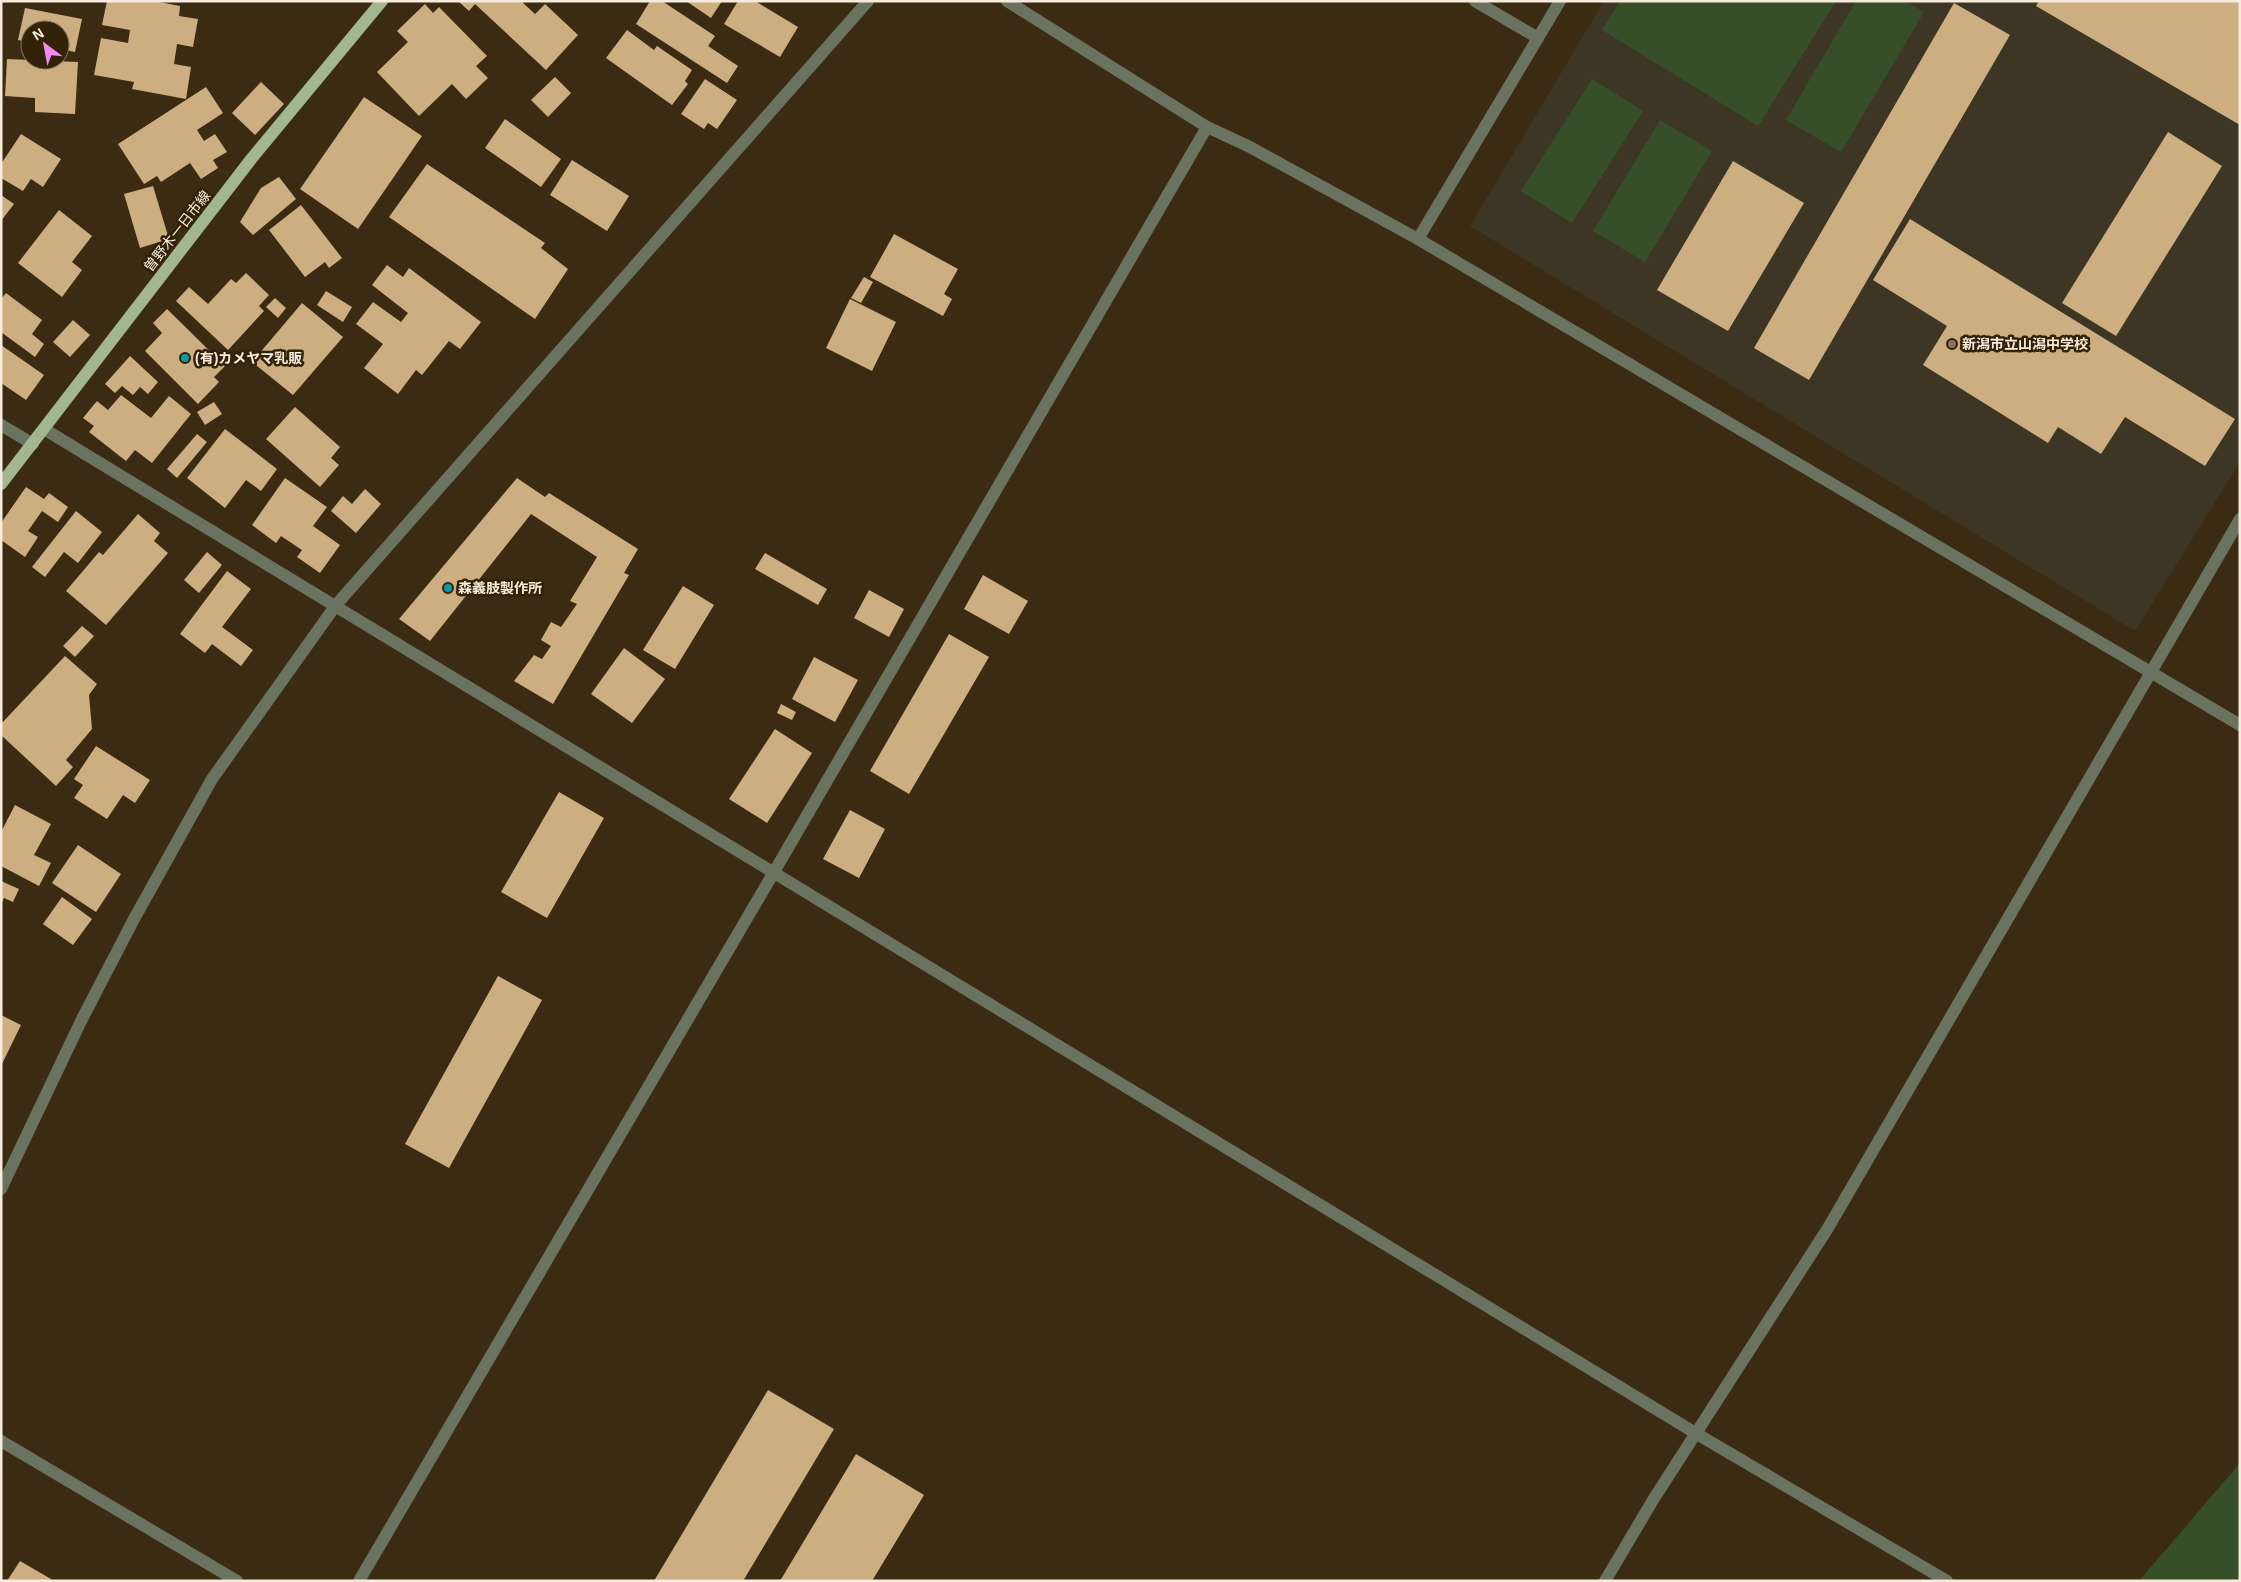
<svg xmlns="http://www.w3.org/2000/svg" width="2241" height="1582" font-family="Arial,'Noto Sans JP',sans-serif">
	<rect width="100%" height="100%" fill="#3c2b13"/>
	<polygon fill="#3d3625" points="1604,1 2240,1 2240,462 2135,631 1470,226"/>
	<g fill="#374f28">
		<polygon points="1620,1 1836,1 1758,126 1602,30"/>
		<polygon points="1856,1 1905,1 1924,12 1841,152 1786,120"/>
		<polygon points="1592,79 1643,111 1572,223 1521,191"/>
		<polygon points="1660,120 1712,151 1645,262 1593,231"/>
		<polygon points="2240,1463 2240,1581 2139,1581"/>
	</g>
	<g fill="#cdae81">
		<polygon points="107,1 154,1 180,6 179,16 198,19 193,47 177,44 174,64 191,67 186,99 132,89 134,82 94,75 101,38 128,43 130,30 102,25"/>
		<polygon points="458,1 521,1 535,14 545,4 578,35 546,70 475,4 469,11"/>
		<polygon points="650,1 662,1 715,36 708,46 738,66 727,83 636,24"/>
		<polygon points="686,1 722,1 711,18"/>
		<polygon points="738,1 755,1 798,27 780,57 724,24"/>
		<polygon points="2039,1 2240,1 2240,125 2036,6"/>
		<polygon points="1954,3 2010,35 1809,380 1754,348"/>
		<polygon points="425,4 433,13 439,7 487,56 476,66 488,78 466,99 452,84 419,116 377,72 408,42 397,31"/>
		<polygon points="25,8 82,19 75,52 60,49 60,30 30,30 30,43 18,40"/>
		<polygon points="627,30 654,50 657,46 692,70 685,81 688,84 672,105 606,58"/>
		<polygon points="7,59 78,62 75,114 35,112 35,98 5,96"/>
		<polygon points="555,77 571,93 548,117 531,100"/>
		<polygon points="705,79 737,100 717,129 708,123 704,129 681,114"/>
		<polygon points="261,82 284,104 255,135 232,113"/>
		<polygon points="206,87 223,113 197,130 204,141 215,134 227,152 213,160 218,168 201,179 190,163 161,182 157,176 144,184 118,144"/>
		<polygon points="364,97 422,136 358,229 300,189"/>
		<polygon points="505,119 561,159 541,187 485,148"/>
		<polygon points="2168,132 2222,166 2116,336 2062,303"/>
		<polygon points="21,134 61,159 43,187 31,179 23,191 1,178 1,164"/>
		<polygon points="572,160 629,196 607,231 550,195"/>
		<polygon points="1733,161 1804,203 1728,331 1657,290"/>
		<polygon points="427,164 545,243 541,248 568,269 535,319 389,217"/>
		<polygon points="279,177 296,199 253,235 240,222 261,188"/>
		<polygon points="153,186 169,239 140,248 124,194"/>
		<polygon points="1,195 14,204 1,221"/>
		<polygon points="301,205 342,258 329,268 325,262 305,277 269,230"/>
		<polygon points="59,210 92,236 72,262 82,270 62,297 18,263"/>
		<polygon points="1910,219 2235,419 2205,466 2125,417 2101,454 2058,427 2048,443 1923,365 1947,326 1873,280"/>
		<polygon points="894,234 958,269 944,294 952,299 943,316 870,277"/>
		<polygon points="387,265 403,277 409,268 481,322 460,349 449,341 422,375 416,370 398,394 364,368 383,344 356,324 373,302 401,322 408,313 372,285"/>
		<polygon points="246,273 269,295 259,306 264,311 228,350 176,301 189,287 208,304 231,279 236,283"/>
		<polygon points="864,277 873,282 861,303 851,298"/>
		<polygon points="326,291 352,307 343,322 317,305"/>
		<polygon points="6,293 42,320 32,334 44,344 35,357 1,332 1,299"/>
		<polygon points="275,298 286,308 278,318 266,307"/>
		<polygon points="850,299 896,322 872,371 826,348"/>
		<polygon points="302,303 343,337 293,395 252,362"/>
		<polygon points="167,309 225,366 214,377 219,382 198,404 145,351 162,333 153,323"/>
		<polygon points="73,320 90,335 70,357 53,342"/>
		<polygon points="1,345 44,375 26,400 1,383"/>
		<polygon points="130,356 158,382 148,394 140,387 133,395 122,386 115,393 105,384"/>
		<polygon points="121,395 151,418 169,396 191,414 152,463 135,450 126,461 89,432 94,426 83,418 97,401 108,410"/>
		<polygon points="214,402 222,414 205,425 197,412"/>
		<polygon points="295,407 340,447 331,458 339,465 320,487 266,439"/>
		<polygon points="225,429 277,469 261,491 246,480 225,508 187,478"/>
		<polygon points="197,434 207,442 177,478 167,469"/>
		<polygon points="285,478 327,507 313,526 340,545 320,573 297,557 302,550 281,536 276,543 252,525"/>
		<polygon points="517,478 545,497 549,493 638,549 624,573 629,575 553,704 514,681 534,655 542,659 551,646 541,640 551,622 561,627 577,604 570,601 597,557 531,514 430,641 399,619"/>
		<polygon points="26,487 44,499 49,493 68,507 58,522 42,511 28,531 38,537 25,557 1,540 1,523"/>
		<polygon points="365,489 381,504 356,533 331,511 343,496 352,504"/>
		<polygon points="76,511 102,532 78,563 64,552 45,577 32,567"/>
		<polygon points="138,514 160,533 154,541 168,553 106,625 66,591 99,552 103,555"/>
		<polygon points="207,552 222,565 199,593 184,580"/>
		<polygon points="765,553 827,589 818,605 755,569"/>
		<polygon points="227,571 251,589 222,627 253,650 241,666 212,644 205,653 180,634"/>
		<polygon points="983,575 1028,601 1009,634 964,609"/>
		<polygon points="683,586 714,605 675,669 643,650"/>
		<polygon points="869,590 904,609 889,637 854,618"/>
		<polygon points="82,626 94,636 75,657 63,646"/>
		<polygon points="949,634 989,657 909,794 870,771"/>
		<polygon points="624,648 665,679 632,723 591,694"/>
		<polygon points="65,656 97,684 89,695 92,729 66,760 73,767 56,786 1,735 1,724"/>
		<polygon points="814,657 858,680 835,722 792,699"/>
		<polygon points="781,704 796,712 792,720 777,713"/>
		<polygon points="775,729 812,753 767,823 729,799"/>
		<polygon points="96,746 150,780 135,803 123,795 107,819 74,798 83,785 74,779"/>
		<polygon points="559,792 604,818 547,918 501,892"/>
		<polygon points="15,805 51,824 34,855 51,863 39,886 1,866 1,832"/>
		<polygon points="850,810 885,829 859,878 823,859"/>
		<polygon points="78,845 121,874 96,912 52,883"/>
		<polygon points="1,881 19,889 13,902 4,898 1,904"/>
		<polygon points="62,897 92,919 73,945 43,924"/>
		<polygon points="498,976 542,1000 449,1168 405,1144"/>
		<polygon points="1,1015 21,1025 1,1066"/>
		<polygon points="768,1390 834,1429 743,1581 654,1581"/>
		<polygon points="856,1454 924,1495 872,1581 780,1581"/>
		<polygon points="20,1561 51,1579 50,1581 7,1581"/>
	</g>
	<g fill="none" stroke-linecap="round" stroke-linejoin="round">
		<g stroke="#697360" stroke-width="12">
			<polyline points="1007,1 1207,127 1248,146 1418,239 2240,725"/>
			<polyline points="1475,1 1538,38"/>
			<polyline points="1418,239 1560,1"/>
			<polyline points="1,425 33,444"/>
			<polyline points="44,429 1697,1434 1947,1581"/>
			<polyline points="1,1189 82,1019 134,919 212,779 336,605 868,1"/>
			<polyline points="1,1441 237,1581"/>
			<polyline points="359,1581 774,872 1207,127"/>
			<polyline points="1605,1581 1653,1500 1828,1228 2240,519"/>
		</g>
		<polyline stroke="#a2b68f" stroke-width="12" points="1,484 252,158 382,1"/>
	</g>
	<circle fill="#8d6e63" stroke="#322208" stroke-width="2" cx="1952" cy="344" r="5"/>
	<g fill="#0f9aa8" stroke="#322208" stroke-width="2">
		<circle cx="185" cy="358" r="5"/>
		<circle cx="448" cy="588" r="5"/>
	</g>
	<g text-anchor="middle" stroke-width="5" stroke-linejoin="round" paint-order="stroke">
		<g font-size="14" fill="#f6ebdd" stroke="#322208">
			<text transform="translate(177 231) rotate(-52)" y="5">曽野木一日市線</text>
		</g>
		<g font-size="14" font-weight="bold" fill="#f6ebdd" stroke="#322208" text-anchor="start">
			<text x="1962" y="349">新潟市立山潟中学校</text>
			<text x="195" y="363">(有)カメヤマ乳販</text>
			<text x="458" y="593">森義肢製作所</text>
		</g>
	</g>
	<rect width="2241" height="1582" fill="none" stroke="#f6ebdd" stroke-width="5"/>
	<g transform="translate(45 45) rotate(328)"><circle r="24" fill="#322208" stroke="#80725d"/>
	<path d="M0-4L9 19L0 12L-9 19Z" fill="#f489f1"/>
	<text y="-8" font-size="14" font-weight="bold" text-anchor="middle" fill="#f6ebdd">N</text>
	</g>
</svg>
